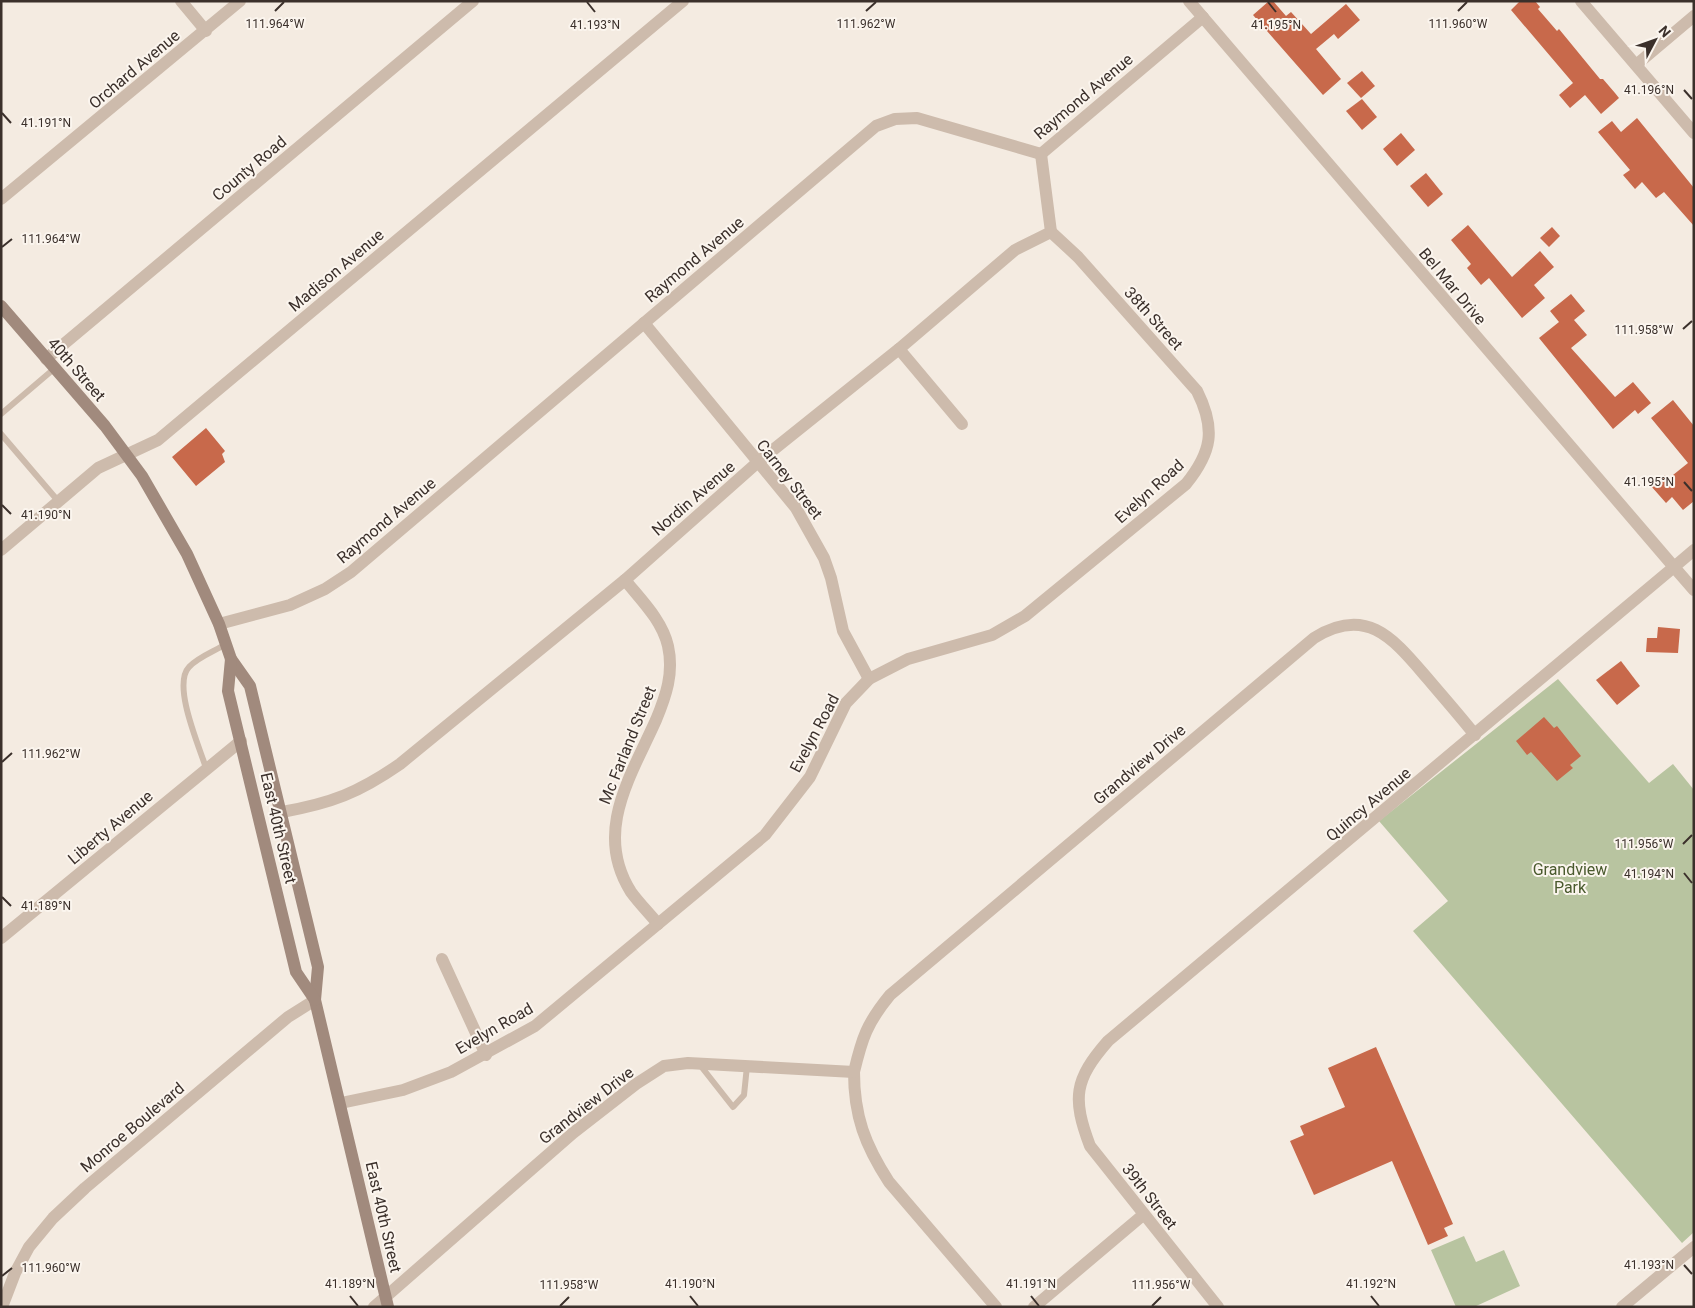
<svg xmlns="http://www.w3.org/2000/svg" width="1695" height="1308" font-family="Roboto,sans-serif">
	<rect width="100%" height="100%" fill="#f4ebe1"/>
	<g fill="#b8c4a0">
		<polygon points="1558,679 1649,783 1673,764 1694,790 1694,1232 1682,1243 1413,931 1448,901 1379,821"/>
		<polygon points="1464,1236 1476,1262 1504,1250 1520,1286 1474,1307 1456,1307 1431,1250"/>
	</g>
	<g fill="#c8694b">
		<polygon points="1269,1 1273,1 1286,16 1291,12 1311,34 1346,4 1360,20 1338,39 1334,34 1316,49 1341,79 1323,95 1253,15"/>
		<polygon points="1520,1 1535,1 1540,7 1538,9 1557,31 1559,29 1600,79 1603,79 1615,93 1619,98 1601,114 1585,95 1570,108 1559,95 1573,83 1511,10"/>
		<polygon points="1362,71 1375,86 1361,98 1347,83"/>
		<polygon points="1362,99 1377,117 1362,130 1346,111"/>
		<polygon points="1637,118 1694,188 1694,226 1664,192 1656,198 1642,182 1635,189 1623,175 1630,170 1598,132 1612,121 1621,132"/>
		<polygon points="1401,133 1415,150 1397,166 1383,149"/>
		<polygon points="1426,173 1443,194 1428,207 1410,186"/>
		<polygon points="1468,225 1512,277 1540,251 1554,267 1534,285 1545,298 1522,318 1489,278 1481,285 1467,268 1471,264 1451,240"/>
		<polygon points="1552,227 1560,236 1549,247 1540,238"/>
		<polygon points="1571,294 1585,311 1574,320 1587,335 1571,348 1615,397 1633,382 1651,403 1638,414 1635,410 1613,429 1539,338 1559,322 1550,311"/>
		<polygon points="1673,400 1694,426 1694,501 1683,510 1672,497 1666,503 1651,486 1665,475 1668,479 1688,463 1651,418"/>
		<polygon points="206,428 225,451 222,454 225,462 196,486 172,457"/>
		<polygon points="1658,627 1680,629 1678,653 1646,652 1647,638 1657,638"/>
		<polygon points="1621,661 1640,686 1617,705 1596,680"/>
		<polygon points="1544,717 1554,728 1557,726 1581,756 1570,765 1573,768 1557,781 1531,752 1527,755 1516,741"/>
		<polygon points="1376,1047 1453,1224 1444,1228 1448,1236 1428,1245 1392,1161 1314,1195 1290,1141 1304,1135 1300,1126 1345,1107 1328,1068"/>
	</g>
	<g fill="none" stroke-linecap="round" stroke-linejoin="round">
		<g stroke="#cdbbac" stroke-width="6">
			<polyline points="1,414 55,368"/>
			<polyline points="1,434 59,502"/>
			<path d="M206 768C199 746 172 685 189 667 198 657 215 651 226 644"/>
			<polyline points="700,1065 733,1107 744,1095 747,1066"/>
		</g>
		<g stroke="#cdbbac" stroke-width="12">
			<polyline points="181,1 206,31"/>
			<path d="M1189 1 1674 567 1108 1041C1074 1080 1072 1098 1090 1146L1218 1307"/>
			<polyline points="1581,1 1694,133"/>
			<polyline points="1636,65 1694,16"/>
			<polyline points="1041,154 1203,17"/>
			<polyline points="1,199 240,1"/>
			<polyline points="644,323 796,508 824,558 831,578 843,631 869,679"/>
			<polyline points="899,349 962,424"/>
			<polyline points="46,359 473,1"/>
			<polyline points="1,550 98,468 158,440 683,1"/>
			<path d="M625 580C641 600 662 620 668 646 674 673 666 696 656 720 631 776 593 832 631 892 639 903 649 913 658 924"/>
			<polyline points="219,624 290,605 325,589 351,572 876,126 895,119 917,118 1041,154"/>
			<path d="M282 812C332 803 358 793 400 764L625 580 758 462 899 349 1015 250 1051 232 1041 154"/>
			<polyline points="1,938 241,741"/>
			<polyline points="442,959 486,1055"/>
			<path d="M854 1072C854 1116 865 1145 889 1182L996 1307"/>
			<path d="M341 1103 403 1090 451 1072 535 1026 765 835 810 777 846 703 869 679 908 659 992 635 1025 616 1186 484C1212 452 1216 429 1197 391L1078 257 1051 232"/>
			<path d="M374 1307 573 1133 636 1084 664 1066 688 1063 854 1072C862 1038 867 1023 890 995L1314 638C1368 604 1395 641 1428 679 1444 698 1460 716 1475 735"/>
			<polyline points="1034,1307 1143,1215"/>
		</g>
		<g stroke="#cdbbac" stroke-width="12">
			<polyline points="1694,550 1674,567 1694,590"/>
			<polyline points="2,1307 15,1273 29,1247 53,1218 85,1188 288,1017 315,1000"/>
			<polyline points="1622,1307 1694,1247"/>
		</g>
		<g stroke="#a18a7d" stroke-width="12">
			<polyline points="1,306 105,426 142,476 187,554 219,624 231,659 250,686 318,967 315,1000 388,1307"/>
			<polyline points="231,659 228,691 296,972 315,1000"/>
		</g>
	</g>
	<path fill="none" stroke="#3b302b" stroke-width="2" d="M587 2 595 12M1268 2 1276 12M275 11 284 2M866 11 876 2M1458 11 1467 2M1684 90 1692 99M2 113 11 123M2 247 12 239M1683 329 1692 321M1684 482 1692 491M2 505 11 514M2 762 12 753M1683 844 1692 835M1684 873 1692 883M2 897 11 906M1684 1265 1692 1274M2 1276 12 1268M350 1296 358 1306M690 1296 698 1306M1031 1296 1039 1306M1371 1296 1379 1306M560 1306 569 1297M1152 1306 1161 1297"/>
	<g text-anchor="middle" stroke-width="4" stroke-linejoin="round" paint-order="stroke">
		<g font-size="16" fill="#3b302b" stroke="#fbf5ee">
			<text transform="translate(134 69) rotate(-40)" y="6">Orchard Avenue</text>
			<text transform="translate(1083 96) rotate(-40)" y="6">Raymond Avenue</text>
			<text transform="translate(249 168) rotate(-40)" y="6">County Road</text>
			<text transform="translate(694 259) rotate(-40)" y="6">Raymond Avenue</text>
			<text transform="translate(336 270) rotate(-40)" y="6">Madison Avenue</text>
			<text transform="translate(1453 286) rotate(50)" y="6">Bel Mar Drive</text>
			<text transform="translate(1154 318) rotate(48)" y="6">38th Street</text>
			<text transform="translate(77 369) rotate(49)" y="6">40th Street</text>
			<text transform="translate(790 479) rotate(52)" y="6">Carney Street</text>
			<text transform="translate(1149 491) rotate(-42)" y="6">Evelyn Road</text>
			<text transform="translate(693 498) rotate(-41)" y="6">Nordin Avenue</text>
			<text transform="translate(386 520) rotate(-40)" y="6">Raymond Avenue</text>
			<text transform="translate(814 733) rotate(-62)" y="6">Evelyn Road</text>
			<text transform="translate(627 745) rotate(-68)" y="6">Mc Farland Street</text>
			<text transform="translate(1139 764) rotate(-40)" y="6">Grandview Drive</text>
			<text transform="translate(1368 804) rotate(-40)" y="6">Quincy Avenue</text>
			<text transform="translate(110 827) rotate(-40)" y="6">Liberty Avenue</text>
			<text transform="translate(279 828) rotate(77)" y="6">East 40th Street</text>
			<text transform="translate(494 1028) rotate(-30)" y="6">Evelyn Road</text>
			<text transform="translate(586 1105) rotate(-38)" y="6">Grandview Drive</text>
			<text transform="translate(132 1127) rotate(-40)" y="6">Monroe Boulevard</text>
			<text transform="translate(1150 1196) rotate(52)" y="6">39th Street</text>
			<text transform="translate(384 1217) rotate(77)" y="6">East 40th Street</text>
		</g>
		<g font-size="16" fill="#4a5a2e" stroke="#fbf5ee">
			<text x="1570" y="875">Grandview<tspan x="1570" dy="18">Park</tspan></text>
		</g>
	</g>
	<g font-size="12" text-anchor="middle" fill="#3b302b" stroke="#fbf5ee" stroke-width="4" stroke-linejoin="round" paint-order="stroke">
		<text x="275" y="28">111.964°W</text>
		<text x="866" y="28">111.962°W</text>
		<text x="1458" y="28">111.960°W</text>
		<text x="595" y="29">41.193°N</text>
		<text x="1276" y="29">41.195°N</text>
		<text x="1649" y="94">41.196°N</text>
		<text x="46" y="127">41.191°N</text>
		<text x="51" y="243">111.964°W</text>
		<text x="1644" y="334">111.958°W</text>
		<text x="1649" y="486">41.195°N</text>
		<text x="46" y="519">41.190°N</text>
		<text x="51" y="758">111.962°W</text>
		<text x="1644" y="848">111.956°W</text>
		<text x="1649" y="878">41.194°N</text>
		<text x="46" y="910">41.189°N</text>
		<text x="1649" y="1269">41.193°N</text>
		<text x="51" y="1272">111.960°W</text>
		<text x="350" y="1288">41.189°N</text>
		<text x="690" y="1288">41.190°N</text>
		<text x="1031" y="1288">41.191°N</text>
		<text x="1371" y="1288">41.192°N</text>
		<text x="569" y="1289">111.958°W</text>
		<text x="1161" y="1289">111.956°W</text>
	</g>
	<rect width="1695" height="1308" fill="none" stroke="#3b302b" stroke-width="5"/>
	<g transform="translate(1655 40) rotate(49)" stroke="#fbf5ee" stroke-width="4" paint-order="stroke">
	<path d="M0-4L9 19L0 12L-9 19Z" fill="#3b302b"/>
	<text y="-8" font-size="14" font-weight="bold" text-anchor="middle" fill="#3b302b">N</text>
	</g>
</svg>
